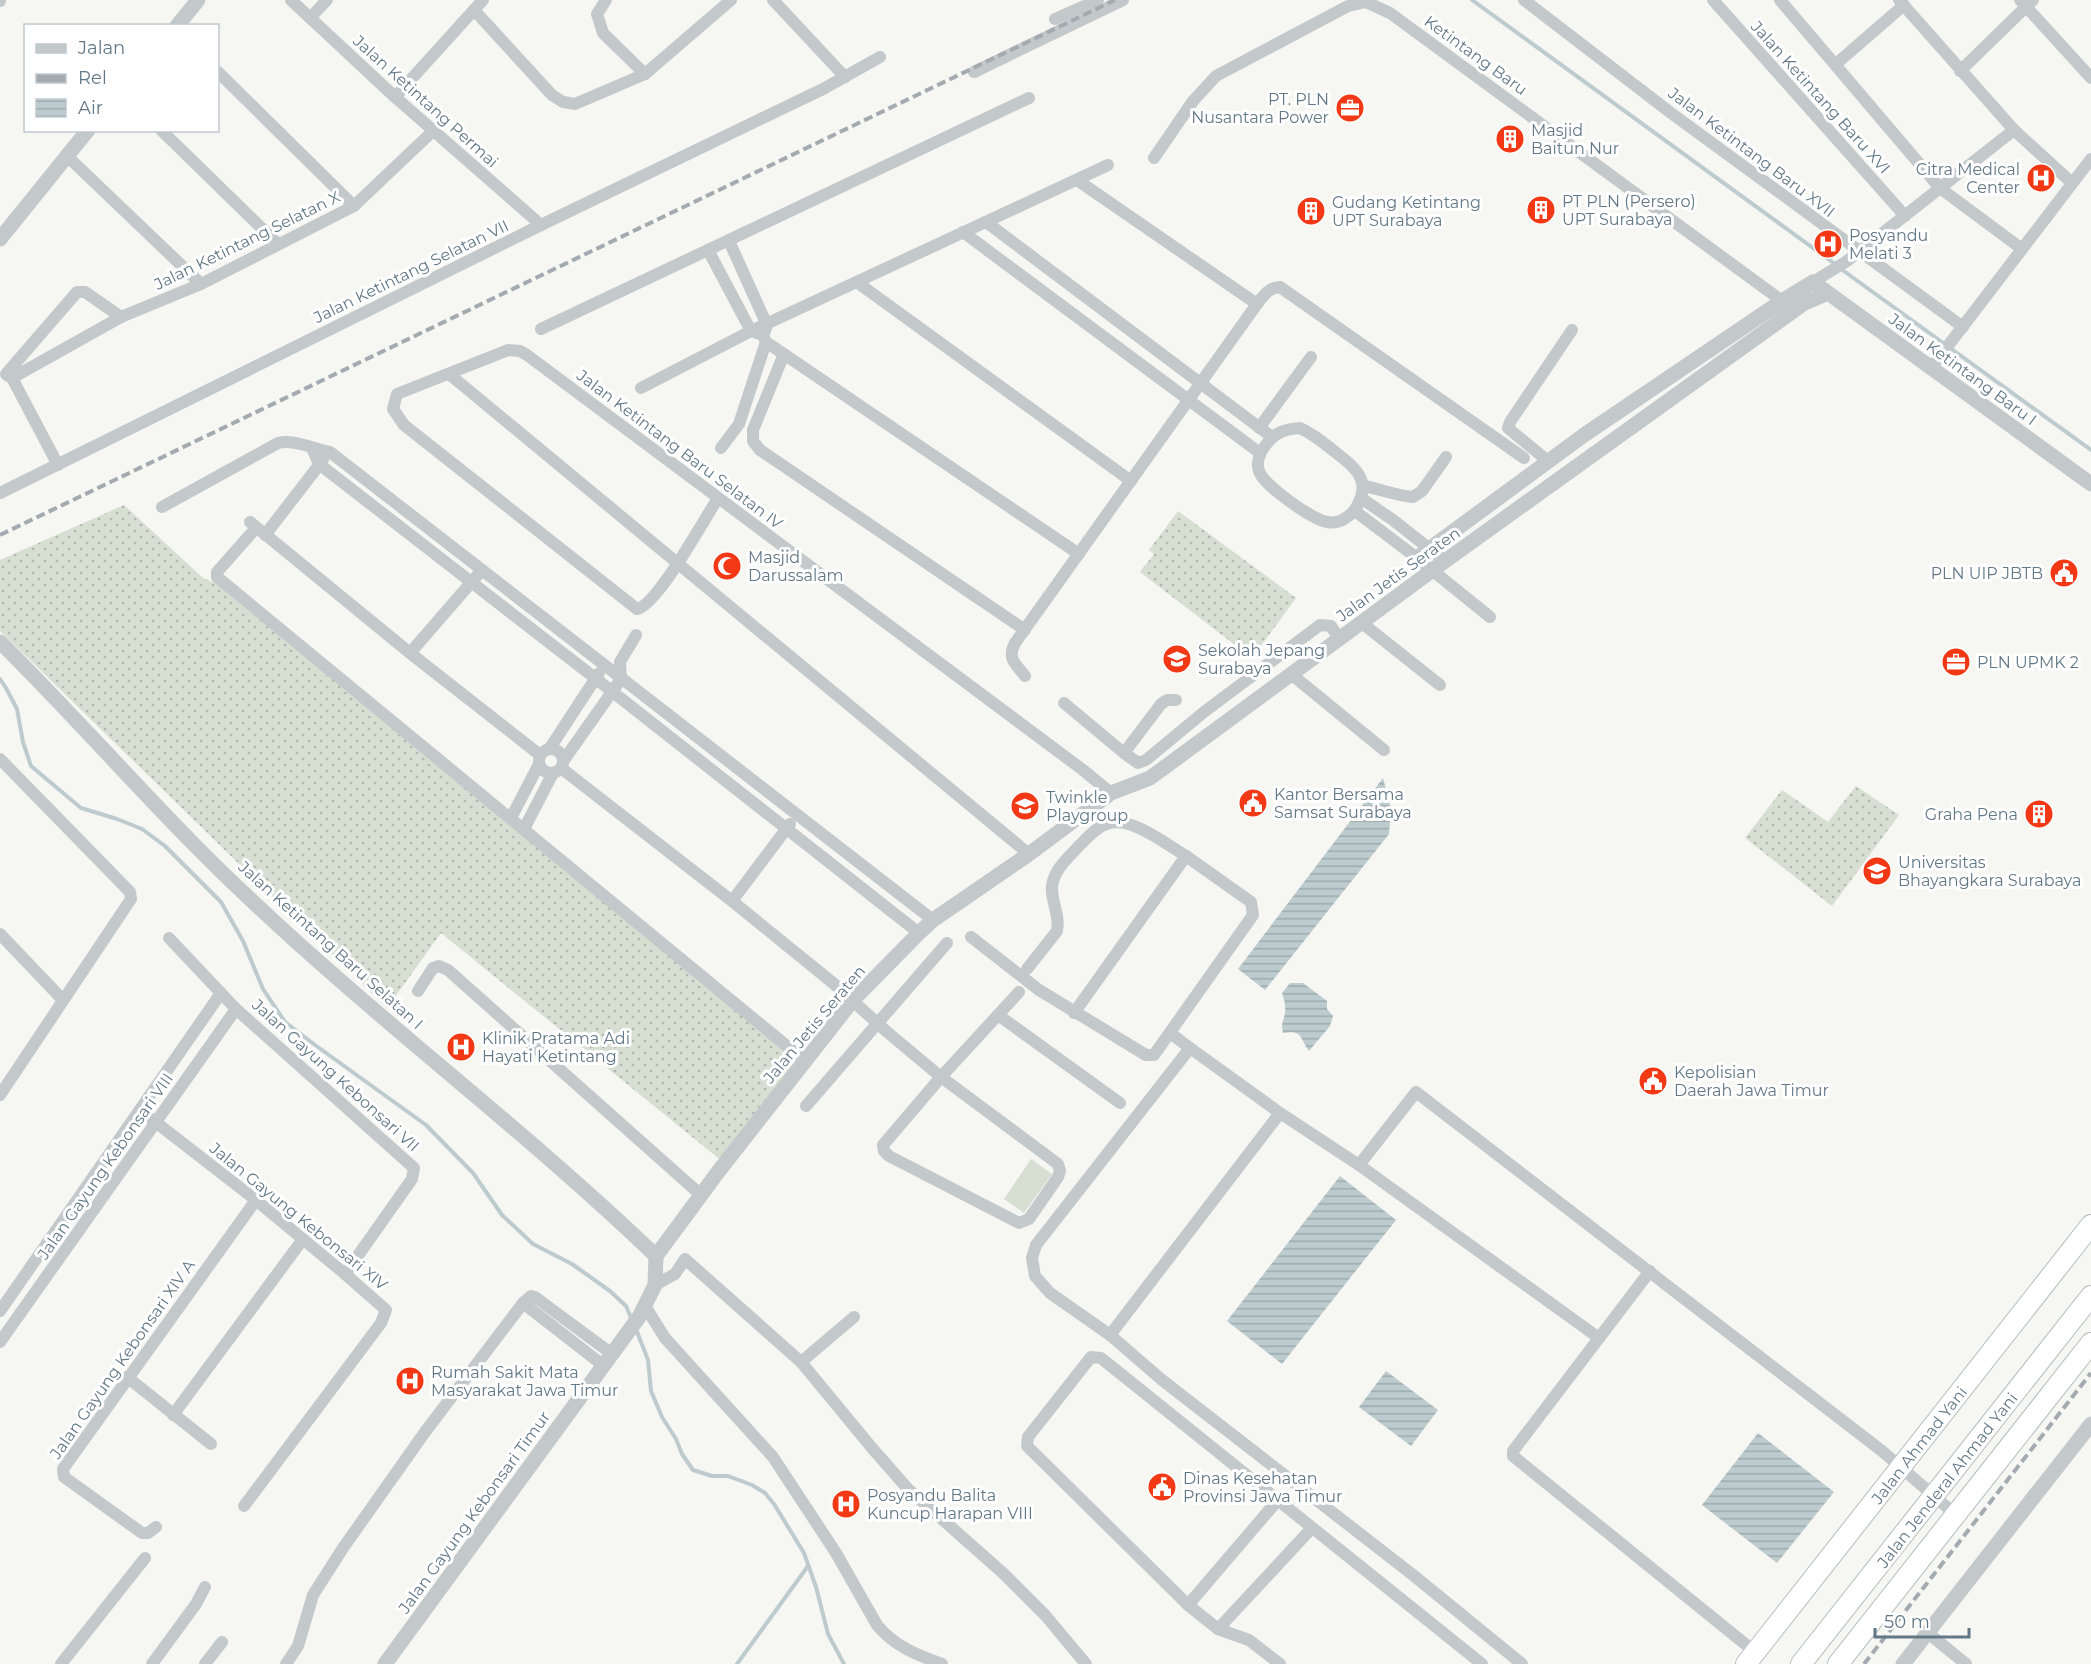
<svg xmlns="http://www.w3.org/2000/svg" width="2091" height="1664" font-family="Montserrat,sans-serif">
	<defs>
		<pattern id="grass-dots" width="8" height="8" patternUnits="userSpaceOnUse" patternTransform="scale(1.5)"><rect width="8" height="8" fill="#d7ded2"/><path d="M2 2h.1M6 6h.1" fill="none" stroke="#b2b9b0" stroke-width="1.8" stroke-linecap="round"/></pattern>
		<pattern id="water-rules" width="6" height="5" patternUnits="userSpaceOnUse" patternTransform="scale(1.5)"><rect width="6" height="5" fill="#bdcbcf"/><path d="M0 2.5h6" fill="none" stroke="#9daaae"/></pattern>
	</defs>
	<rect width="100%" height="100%" fill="#f6f6f2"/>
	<g fill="url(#grass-dots)">
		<polygon points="124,505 203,578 215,583 796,1060 723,1162 441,933 387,1008 0,631 0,560"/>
		<polygon points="1178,511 1296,598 1252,658 1140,572 1154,554 1149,550"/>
		<polygon points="1856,786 1899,815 1832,906 1745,838 1782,790 1828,822"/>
	</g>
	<polygon fill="#d7ded2" points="1031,1159 1052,1174 1024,1213 1004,1199"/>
	<g fill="url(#water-rules)">
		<polygon points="1383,778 1391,809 1389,834 1265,990 1238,969"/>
		<path d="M1290 983H1303L1327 1001V1009L1333 1016 1330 1026 1309 1051C1299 1037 1303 1030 1283 1033 1281 1022 1283 1023 1285 1013 1286 1006 1284 999 1282 993Z"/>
		<polygon points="1340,1176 1396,1220 1282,1364 1227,1321"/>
		<polygon points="1386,1371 1438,1410 1411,1446 1359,1407"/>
		<polygon points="1758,1433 1834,1492 1777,1563 1702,1505"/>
	</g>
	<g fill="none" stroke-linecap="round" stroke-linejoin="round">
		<g stroke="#bdcbcf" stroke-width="4">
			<polyline points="1472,0 1835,264"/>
			<polyline points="1841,269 2091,450"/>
			<polyline points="0,679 6,688 17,709 23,742 31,766 81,808 117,819 142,829 165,846 221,902 243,941 263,989 285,1022 315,1045 426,1125 473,1173 502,1215 533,1244 572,1264 610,1291 626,1306 632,1320"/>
			<polyline points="636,1329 648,1360 651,1391 662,1417 676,1439 682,1454 693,1470 712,1476 728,1476 752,1485 765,1493 774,1504 804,1553 816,1587 828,1634 844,1664"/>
			<polyline points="737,1664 808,1566"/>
		</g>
		<g stroke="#b7bbbe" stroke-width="22">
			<g id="trunk">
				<polyline points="1746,1664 2091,1225"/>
				<polyline points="1801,1664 2091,1296"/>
				<polyline points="1838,1664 2091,1343"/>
			</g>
		</g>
		<g stroke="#c3c8cb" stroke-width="12">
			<polyline points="291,0 395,97 541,225"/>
			<polyline points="606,0 597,14 603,33 645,74"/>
			<polyline points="773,0 845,77"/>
			<polyline points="1524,0 1671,113 1963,327"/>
			<polyline points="1713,0 1905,216"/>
			<polyline points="1780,0 1940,188 2022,249"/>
			<polyline points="1899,0 2014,130 2072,183"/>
			<polyline points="2020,0 2091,78"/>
			<polyline points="0,1 0,0"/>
			<polyline points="474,10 552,95 563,102 575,104 645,74 731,0"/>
			<polyline points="310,18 327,0"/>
			<polyline points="1055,19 1098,0"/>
			<polyline points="1836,64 1904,5"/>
			<polyline points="1960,71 2033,0"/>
			<polyline points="218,72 354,206"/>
			<polyline points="974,72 1123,0"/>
			<polyline points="395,97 483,0"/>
			<polyline points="161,130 278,244"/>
			<polyline points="67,156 201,284"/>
			<polyline points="1154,158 1193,101 1216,76 1348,6 1366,2 1390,13 1782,301"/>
			<polyline points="1077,180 1257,304"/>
			<polyline points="986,222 1272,437"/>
			<polyline points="963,232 1260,453"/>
			<polyline points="729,241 767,325 765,331"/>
			<polyline points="708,250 751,331 763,335 766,342 1079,554"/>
			<polyline points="1813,282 1847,261 2014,130"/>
			<polyline points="858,283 1131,481"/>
			<polyline points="541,329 1029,98"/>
			<polyline points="784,354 753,430 753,441 760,450 1025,630"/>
			<polyline points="1931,368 2091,159"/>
			<polyline points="6,374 77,292 85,292 121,317"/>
			<polyline points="449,374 1029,854"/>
			<polyline points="7,375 12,378 58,465"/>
			<polyline points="12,378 121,317 201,284 354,206 433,131"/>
			<polyline points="641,388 751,331 1108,165"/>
			<polyline points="1259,428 1311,357"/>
			<path d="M1300 428C1313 434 1323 442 1334 451 1351 464 1371 478 1359 502 1357 507 1355 510 1352 513 1344 520 1337 524 1327 522 1313 520 1263 485 1259 471 1256 462 1260 452 1265 446 1274 433 1284 429 1300 428Z"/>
			<polyline points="312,448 319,464 595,678 919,933"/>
			<polyline points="721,448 739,424 766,342"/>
			<polyline points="1549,462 1508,428 1510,422 1572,330"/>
			<path d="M1364 486C1380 489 1397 496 1413 497L1422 491 1446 457"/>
			<polyline points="0,493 541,225 823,89 880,57"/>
			<path d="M718 498C705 518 657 606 637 609L404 425 393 409 397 394 508 350 520 351 527 355 1083 770 1111 793"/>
			<polyline points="1361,498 1393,520 1445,561"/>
			<path d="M162 507 278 443C294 439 313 449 330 452L933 920"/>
			<polyline points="1355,511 1417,558 1490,617"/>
			<polyline points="250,522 410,653 540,755"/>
			<polyline points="256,528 217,572 217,577 805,1061"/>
			<polyline points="265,535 323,460"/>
			<polyline points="1362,623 1440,685"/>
			<polyline points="410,653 482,570"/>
			<polyline points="1291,674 1384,750"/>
			<path d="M1025 676C1015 663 1007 659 1015 643L1257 304C1264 295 1268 288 1280 287L1524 458"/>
			<polyline points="1064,703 1124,753 1161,704 1167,700 1176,700"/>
			<polyline points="550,748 599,673"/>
			<circle cx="551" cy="761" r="12"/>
			<polyline points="1124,753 1138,763 1146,760 1204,712 1320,625 1331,626 1339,639"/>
			<polyline points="0,759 130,892 131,899 0,1095"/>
			<polyline points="564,760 621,679 620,662 636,635"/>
			<polyline points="561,768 732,901 833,983 886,1031 941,1077 1058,1164 1060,1171 1058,1177 1029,1219 1019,1223 889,1156 884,1151 883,1145 941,1077 1019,992"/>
			<polyline points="511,818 539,764"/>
			<polyline points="524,829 553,773"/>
			<polyline points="732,901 790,824"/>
			<polyline points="0,934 63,1000"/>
			<polyline points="971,937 1039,990 1146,1055 1154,1055 1253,915 1251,902 1186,856 1074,1013"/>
			<polyline points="169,938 236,1009 414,1168 412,1179 345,1274"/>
			<path d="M1027 969 1057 931C1061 914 1048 897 1053 881 1057 867 1069 857 1078 847 1086 839 1096 827 1107 824 1130 815 1167 845 1186 856"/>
			<polyline points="418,991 433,968 439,966 448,970 701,1195"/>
			<polyline points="998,1015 1120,1103"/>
			<polyline points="1170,1033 1190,1048"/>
			<polyline points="806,1106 947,943"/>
			<polyline points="140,1110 256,1200 345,1274 386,1310 381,1323 244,1506"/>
			<polyline points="1359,1165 1416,1092 1882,1451 1956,1515"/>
			<polyline points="1650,1271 1513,1451 1513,1456 1755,1652"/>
			<polyline points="655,1285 675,1274 685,1259 801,1362 872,1448 908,1489 1004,1574 1045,1615 1086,1664"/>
			<polyline points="523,1303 604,1366"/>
			<path d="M645 1306 665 1338 773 1457 836 1553 877 1625C894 1646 917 1655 942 1664"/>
			<polyline points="0,1311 221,993"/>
			<polyline points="1110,1335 1280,1113"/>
			<polyline points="0,1342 236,1009"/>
			<polyline points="801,1362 854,1317"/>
			<polyline points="127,1377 211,1444"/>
			<polyline points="173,1415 303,1239"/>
			<polyline points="156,1527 148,1533 142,1533 64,1477 63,1469 256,1200"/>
			<polyline points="1188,1605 1277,1501"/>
			<polyline points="1218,1629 1311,1529"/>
			<polyline points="1928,1633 1966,1664"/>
			<polyline points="61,1664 145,1558"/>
			<polyline points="152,1664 196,1604 205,1587"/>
			<polyline points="205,1664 222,1642"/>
			<polyline points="286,1664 298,1646 313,1595 343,1548 425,1432 523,1303 531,1296 535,1297 612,1354"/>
			<polyline points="1280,1664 1249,1640 1218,1629 1188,1605 1027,1446 1028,1437 1091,1357 1101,1358 1482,1664"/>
			<polyline points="1522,1664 1413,1575 1162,1380 1110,1335 1050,1293 1035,1276 1032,1258 1036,1245 1190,1048 1280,1113 1359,1165 1599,1338"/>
		</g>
		<g stroke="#c3c8cb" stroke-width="15">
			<polyline points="177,26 198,0"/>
			<polyline points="0,239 88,130"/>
			<polyline points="1417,558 1584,435 1782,301 1813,282 2091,484"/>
			<path d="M0 642C85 726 163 818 250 899 381 1023 526 1131 656 1256"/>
			<polyline points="656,1256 718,1172 853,1000 919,933 933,920 1029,854 1111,793 1150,778 1445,561 1803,304 1828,293"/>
			<polyline points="385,1664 639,1317 655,1285 656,1256"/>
			<polyline points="1903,1664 2091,1424"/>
		</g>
		<use href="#trunk" stroke="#fff" stroke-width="20"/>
		<g stroke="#a3abb0" stroke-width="4" stroke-dasharray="9 4.5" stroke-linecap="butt">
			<polyline points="0,535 1115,0"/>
			<polyline points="1864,1664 2091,1373"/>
		</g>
	</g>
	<defs>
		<g id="office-disc" transform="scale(1.5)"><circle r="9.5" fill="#f33815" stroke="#fff"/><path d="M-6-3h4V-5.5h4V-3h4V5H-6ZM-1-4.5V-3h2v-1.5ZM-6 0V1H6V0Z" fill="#fff"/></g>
		<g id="building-disc" transform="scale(1.5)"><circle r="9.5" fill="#f33815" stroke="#fff"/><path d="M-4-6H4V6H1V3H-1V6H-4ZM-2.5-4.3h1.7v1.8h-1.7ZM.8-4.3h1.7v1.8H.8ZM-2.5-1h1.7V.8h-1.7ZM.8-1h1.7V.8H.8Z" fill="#fff"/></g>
		<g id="hospital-disc" transform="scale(1.5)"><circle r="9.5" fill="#f33815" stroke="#fff"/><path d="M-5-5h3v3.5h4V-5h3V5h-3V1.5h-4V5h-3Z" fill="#fff"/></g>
		<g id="mosque-disc" transform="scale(1.5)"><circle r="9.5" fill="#f33815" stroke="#fff"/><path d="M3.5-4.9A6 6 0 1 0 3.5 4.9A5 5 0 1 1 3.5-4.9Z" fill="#fff"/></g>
		<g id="civic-disc" transform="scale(1.5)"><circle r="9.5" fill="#f33815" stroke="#fff"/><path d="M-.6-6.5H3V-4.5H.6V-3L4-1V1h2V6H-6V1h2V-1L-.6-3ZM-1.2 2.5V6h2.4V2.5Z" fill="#fff"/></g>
		<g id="school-disc" transform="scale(1.5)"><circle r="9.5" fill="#f33815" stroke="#fff"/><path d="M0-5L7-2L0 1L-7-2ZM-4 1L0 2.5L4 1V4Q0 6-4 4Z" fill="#fff"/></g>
		<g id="university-disc" transform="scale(1.5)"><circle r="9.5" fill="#f33815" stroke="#fff"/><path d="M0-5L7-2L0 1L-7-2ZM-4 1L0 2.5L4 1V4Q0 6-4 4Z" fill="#fff"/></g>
	</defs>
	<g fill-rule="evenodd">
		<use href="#office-disc" x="1350" y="108"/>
		<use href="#building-disc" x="1510" y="139"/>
		<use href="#hospital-disc" x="2041" y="178"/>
		<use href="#building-disc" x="1541" y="210"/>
		<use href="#building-disc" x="1311" y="211"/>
		<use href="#hospital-disc" x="1828" y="244"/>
		<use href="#mosque-disc" x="727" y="566"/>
		<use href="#civic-disc" x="2064" y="573"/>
		<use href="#school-disc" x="1177" y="659"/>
		<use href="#office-disc" x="1956" y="662"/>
		<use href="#civic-disc" x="1253" y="803"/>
		<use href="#school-disc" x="1025" y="806"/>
		<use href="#building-disc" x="2039" y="814"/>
		<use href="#university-disc" x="1877" y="871"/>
		<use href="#hospital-disc" x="461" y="1047"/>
		<use href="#civic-disc" x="1653" y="1081"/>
		<use href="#hospital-disc" x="410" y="1381"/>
		<use href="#civic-disc" x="1162" y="1487"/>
		<use href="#hospital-disc" x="846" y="1504"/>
	</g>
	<g text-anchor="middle" stroke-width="6" stroke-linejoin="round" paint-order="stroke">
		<g font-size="16" fill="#627886" stroke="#fff">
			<text transform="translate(1476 55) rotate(36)" y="6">Ketintang Baru</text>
			<text transform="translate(1821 97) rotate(48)" y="6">Jalan Ketintang Baru XVI</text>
			<text transform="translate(426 101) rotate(42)" y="6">Jalan Ketintang Permai</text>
			<text transform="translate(1752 152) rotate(37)" y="6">Jalan Ketintang Baru XVII</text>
			<text transform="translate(247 240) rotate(-26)" y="6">Jalan Ketintang Selatan X</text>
			<text transform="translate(411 271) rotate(-26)" y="6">Jalan Ketintang Selatan VII</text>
			<text transform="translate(1963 369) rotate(36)" y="6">Jalan Ketintang Baru I</text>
			<text transform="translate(680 449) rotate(37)" y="6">Jalan Ketintang Baru Selatan IV</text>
			<text transform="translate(1398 574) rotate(-36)" y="6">Jalan Jetis Seraten</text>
			<text transform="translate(331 945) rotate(42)" y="6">Jalan Ketintang Baru Selatan I</text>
			<text transform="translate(814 1024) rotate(-50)" y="6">Jalan Jetis Seraten</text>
			<text transform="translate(336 1075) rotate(42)" y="6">Jalan Gayung Kebonsari VII</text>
			<text transform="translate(105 1166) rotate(-55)" y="6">Jalan Gayung Kebonsari VIII</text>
			<text transform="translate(299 1216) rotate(39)" y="6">Jalan Gayung Kebonsari XIV</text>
			<text transform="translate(122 1359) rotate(-55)" y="6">Jalan Gayung Kebonsari XIV A</text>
			<text transform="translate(1919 1445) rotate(-52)" y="6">Jalan Ahmad Yani</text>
			<text transform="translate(1947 1480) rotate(-52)" y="6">Jalan Jenderal Ahmad Yani</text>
			<text transform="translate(474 1512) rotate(-54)" y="6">Jalan Gayung Kebonsari Timur</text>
		</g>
		<g font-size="16" fill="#627886" stroke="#fff" text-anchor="start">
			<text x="1329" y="105" text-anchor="end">PT. PLN<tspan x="1329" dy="18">Nusantara Power</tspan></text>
			<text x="1531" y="136">Masjid<tspan x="1531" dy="18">Baitun Nur</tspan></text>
			<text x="2020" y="175" text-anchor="end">Citra Medical<tspan x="2020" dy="18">Center</tspan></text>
			<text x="1562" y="207">PT PLN (Persero)<tspan x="1562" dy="18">UPT Surabaya</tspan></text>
			<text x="1332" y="208">Gudang Ketintang<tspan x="1332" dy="18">UPT Surabaya</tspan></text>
			<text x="1849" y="241">Posyandu<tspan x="1849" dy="18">Melati 3</tspan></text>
			<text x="748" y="563">Masjid<tspan x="748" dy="18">Darussalam</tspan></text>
			<text x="2043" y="579" text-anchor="end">PLN UIP JBTB</text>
			<text x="1198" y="656">Sekolah Jepang<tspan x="1198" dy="18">Surabaya</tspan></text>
			<text x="1977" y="668">PLN UPMK 2</text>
			<text x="1274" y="800">Kantor Bersama<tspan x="1274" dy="18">Samsat Surabaya</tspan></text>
			<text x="1046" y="803">Twinkle<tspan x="1046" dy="18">Playgroup</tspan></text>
			<text x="2018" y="820" text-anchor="end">Graha Pena</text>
			<text x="1898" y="868">Universitas<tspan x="1898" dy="18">Bhayangkara Surabaya</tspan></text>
			<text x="482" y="1044">Klinik Pratama Adi<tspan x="482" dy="18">Hayati Ketintang</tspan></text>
			<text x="1674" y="1078">Kepolisian<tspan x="1674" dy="18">Daerah Jawa Timur</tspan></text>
			<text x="431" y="1378">Rumah Sakit Mata<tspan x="431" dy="18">Masyarakat Jawa Timur</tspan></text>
			<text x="1183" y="1484">Dinas Kesehatan<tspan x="1183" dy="18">Provinsi Jawa Timur</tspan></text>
			<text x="867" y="1501">Posyandu Balita<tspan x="867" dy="18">Kuncup Harapan VIII</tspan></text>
		</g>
	</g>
	<rect x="24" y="24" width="195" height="108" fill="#ffffff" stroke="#c0c9cf" stroke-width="1.5"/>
	<rect x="36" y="44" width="30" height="9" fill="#c3c8cb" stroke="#c0c9cf" stroke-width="1.5"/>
	<text x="78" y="54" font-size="18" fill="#627886">Jalan</text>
	<rect x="36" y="74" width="30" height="9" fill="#a3abb0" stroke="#c0c9cf" stroke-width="1.5"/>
	<text x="78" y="84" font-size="18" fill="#627886">Rel</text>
	<rect x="36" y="99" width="30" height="18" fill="url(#water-rules)" stroke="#c0c9cf" stroke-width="1.5"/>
	<text x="78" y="114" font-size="18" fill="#627886">Air</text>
	<path d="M1875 1628v9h94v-9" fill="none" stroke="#627886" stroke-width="3"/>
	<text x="1884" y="1628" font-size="18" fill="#627886" stroke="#ffffff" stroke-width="4.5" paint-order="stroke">50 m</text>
</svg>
